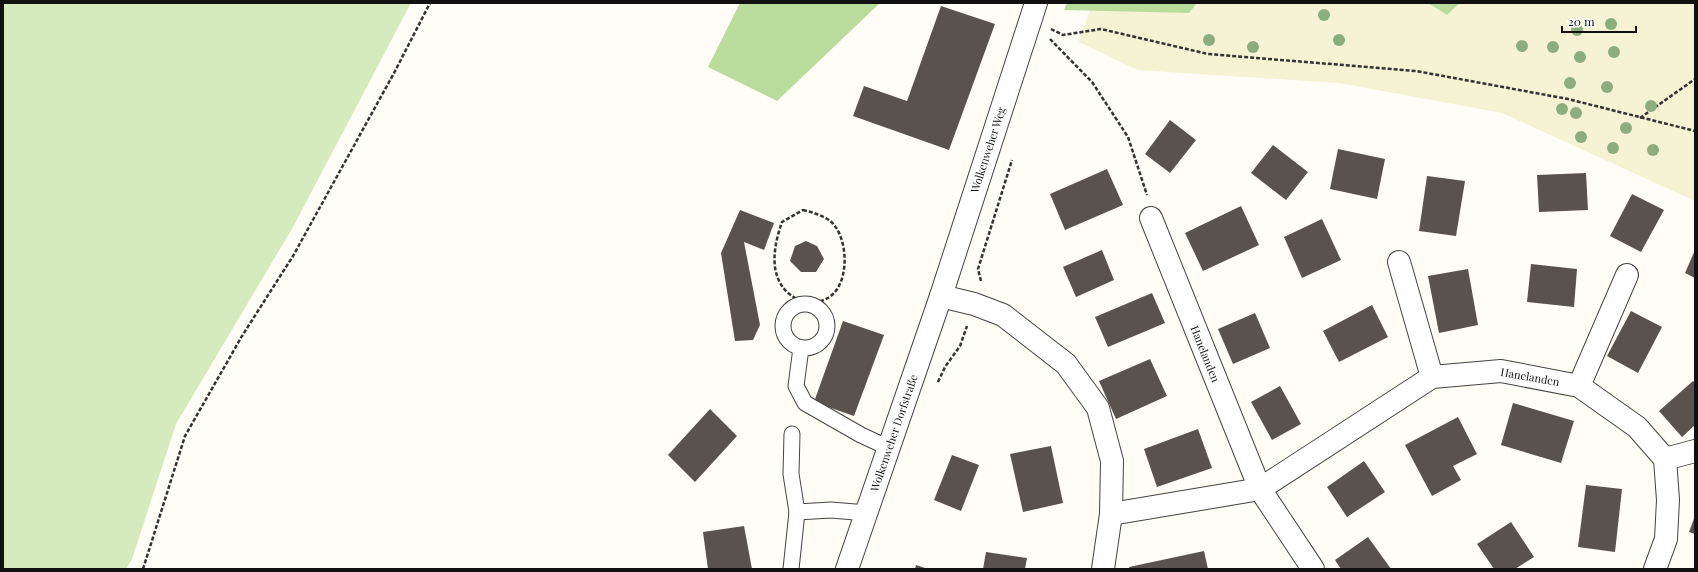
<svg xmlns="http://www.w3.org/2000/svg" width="1698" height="572" font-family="'Playfair Display',serif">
	<rect width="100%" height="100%" fill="#fffdf5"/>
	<polygon fill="#f6f3d4" points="1197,3 1428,3 1447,15 1460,3 1695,3 1695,201 1502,113 1339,83 1137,70 1079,42 1090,10 1189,13"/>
	<polygon fill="#d5ebbd" points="3,3 411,3 293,227 176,424 132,559 126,569 3,569"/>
	<g fill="#b9dc9c">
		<polygon points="740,3 880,3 777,101 708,67"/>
		<polygon points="1067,3 1197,3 1189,13 1064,10"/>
		<polygon points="1428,3 1460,3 1447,15"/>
	</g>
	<g fill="#5a524d">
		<polygon points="941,6 995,24 949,150 853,116 864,86 907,101"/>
		<polygon points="1170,120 1196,140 1170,173 1145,154"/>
		<polygon points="1273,145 1308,172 1286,200 1251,173"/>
		<polygon points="1338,149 1385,159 1377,199 1330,189"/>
		<polygon points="1107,169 1123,205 1065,230 1050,194"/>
		<polygon points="1586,173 1588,210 1539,212 1537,175"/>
		<polygon points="1427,176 1465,181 1456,236 1419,231"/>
		<polygon points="1632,194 1664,210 1641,252 1610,236"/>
		<polygon points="1241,206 1259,245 1203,271 1185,233"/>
		<polygon points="740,210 774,223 764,250 744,242 760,325 753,340 735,341 721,253"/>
		<polygon points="1322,219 1341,260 1302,278 1284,237"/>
		<polygon points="806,241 817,246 824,259 816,272 801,272 790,261 795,246"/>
		<polygon points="1102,250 1114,280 1076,297 1063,267"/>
		<polygon points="1695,250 1695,278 1685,273"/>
		<polygon points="1531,264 1577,269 1574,307 1527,302"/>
		<polygon points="1468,269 1478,325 1439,333 1428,276"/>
		<polygon points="1152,293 1165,323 1108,347 1095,317"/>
		<polygon points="1372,305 1388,337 1339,362 1323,331"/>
		<polygon points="1631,311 1662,327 1638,373 1607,356"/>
		<polygon points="1255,313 1270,348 1233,364 1218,329"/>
		<polygon points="843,321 884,335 854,416 814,402"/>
		<polygon points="1150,359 1167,396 1116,419 1099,381"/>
		<polygon points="1693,381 1695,383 1695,425 1682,437 1659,411"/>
		<polygon points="1280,386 1301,424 1272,440 1251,402"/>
		<polygon points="1513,403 1574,421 1561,463 1501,445"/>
		<polygon points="710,409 737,436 695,482 668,455"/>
		<polygon points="1458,417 1477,454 1453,466 1461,480 1432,496 1405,445"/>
		<polygon points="1198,429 1212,468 1157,487 1144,449"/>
		<polygon points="1051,446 1063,503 1023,512 1010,454"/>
		<polygon points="952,455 979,465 961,511 934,500"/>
		<polygon points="1364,461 1385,492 1347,517 1327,487"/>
		<polygon points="1586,485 1622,489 1615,552 1578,547"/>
		<polygon points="1695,516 1695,534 1689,532"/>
		<polygon points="1511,522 1534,557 1515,569 1494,569 1477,544"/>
		<polygon points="744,526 752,569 708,569 703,532"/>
		<polygon points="1368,537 1391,569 1341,569 1335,560"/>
		<polygon points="1204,551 1208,569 1130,569 1129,567"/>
		<polygon points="986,552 1027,558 1025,569 983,569"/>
		<polygon points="916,565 928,569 915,569"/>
	</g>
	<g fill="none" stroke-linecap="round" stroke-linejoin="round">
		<g stroke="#444" stroke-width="17">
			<g id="service">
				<circle cx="805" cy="326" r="22"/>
				<polyline points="801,348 796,386 805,403 861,435 889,448"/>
				<polyline points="797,512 831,510 867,513"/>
				<polyline points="791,569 797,512 791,474 792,434"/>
			</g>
		</g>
		<g stroke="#444" stroke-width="24">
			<g id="minor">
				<polyline points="1151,218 1260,489 1313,569"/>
				<polyline points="1399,262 1432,377"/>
				<polyline points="941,296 974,304 1003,315 1066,364 1098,408 1112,461 1111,514 1103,569"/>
				<polyline points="1579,386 1627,275"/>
				<polyline points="1665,459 1695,451"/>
				<polyline points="1111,514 1260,489 1432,377 1501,371 1579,386 1637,427 1665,459 1668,500 1666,539 1655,569"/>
			</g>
		</g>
		<g stroke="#444" stroke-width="24">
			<polyline id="tertiary" points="847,569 941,296 1036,3"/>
		</g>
		<g stroke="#333" stroke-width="2.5" stroke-dasharray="4 2" stroke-linecap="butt">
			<polyline points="1051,29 1063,35 1101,29 1208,54 1416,71 1568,99 1695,131"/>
			<polyline points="1050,39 1092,82 1128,137 1147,195"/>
			<polyline points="1640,118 1695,79"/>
			<path d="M803 210C812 212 821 215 829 220 848 234 850 278 833 294 825 302 815 302 804 304 799 300 793 297 788 293 768 274 774 245 782 222Z"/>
			<polyline points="981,281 978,269 1012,160"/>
			<polyline points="938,382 945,367 960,346 967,326"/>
			<polyline points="143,569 185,436 242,336 293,256 393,75 430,3"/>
		</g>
		<use href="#service" stroke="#fff" stroke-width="15"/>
		<use href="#minor" stroke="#fff" stroke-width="22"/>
		<use href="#tertiary" stroke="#fff" stroke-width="22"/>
	</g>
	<g fill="#8dad7f">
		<circle cx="1324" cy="15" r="6"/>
		<circle cx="1611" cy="24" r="6"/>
		<circle cx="1577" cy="30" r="6"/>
		<circle cx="1209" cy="40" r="6"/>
		<circle cx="1339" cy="40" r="6"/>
		<circle cx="1522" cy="46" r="6"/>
		<circle cx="1253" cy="47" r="6"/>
		<circle cx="1553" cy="47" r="6"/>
		<circle cx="1614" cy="52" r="6"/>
		<circle cx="1580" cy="57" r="6"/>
		<circle cx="1570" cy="83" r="6"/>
		<circle cx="1607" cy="87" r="6"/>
		<circle cx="1651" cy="106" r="6"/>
		<circle cx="1562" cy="109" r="6"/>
		<circle cx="1576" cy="113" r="6"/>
		<circle cx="1626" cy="128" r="6"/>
		<circle cx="1581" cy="137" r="6"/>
		<circle cx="1613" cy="148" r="6"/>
		<circle cx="1653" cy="150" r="6"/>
	</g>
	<g text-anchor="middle" stroke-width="4" stroke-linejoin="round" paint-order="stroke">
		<g font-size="11" fill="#111" stroke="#fff">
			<text transform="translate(988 150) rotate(-72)" y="4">Wolkenweher Weg</text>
			<text transform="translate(1205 354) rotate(68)" y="4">Hanelanden</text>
			<text transform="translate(1530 377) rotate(10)" y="4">Hanelanden</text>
			<text transform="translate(894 433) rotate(-71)" y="4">Wolkenweher Dorfstraße</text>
		</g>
	</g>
	<rect width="1698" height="572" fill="none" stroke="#111111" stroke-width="8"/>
	<path d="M1562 26v6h74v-6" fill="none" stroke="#111111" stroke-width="2"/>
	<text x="1568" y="26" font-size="12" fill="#111111" stroke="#ffffff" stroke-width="3" paint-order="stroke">20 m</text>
</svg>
